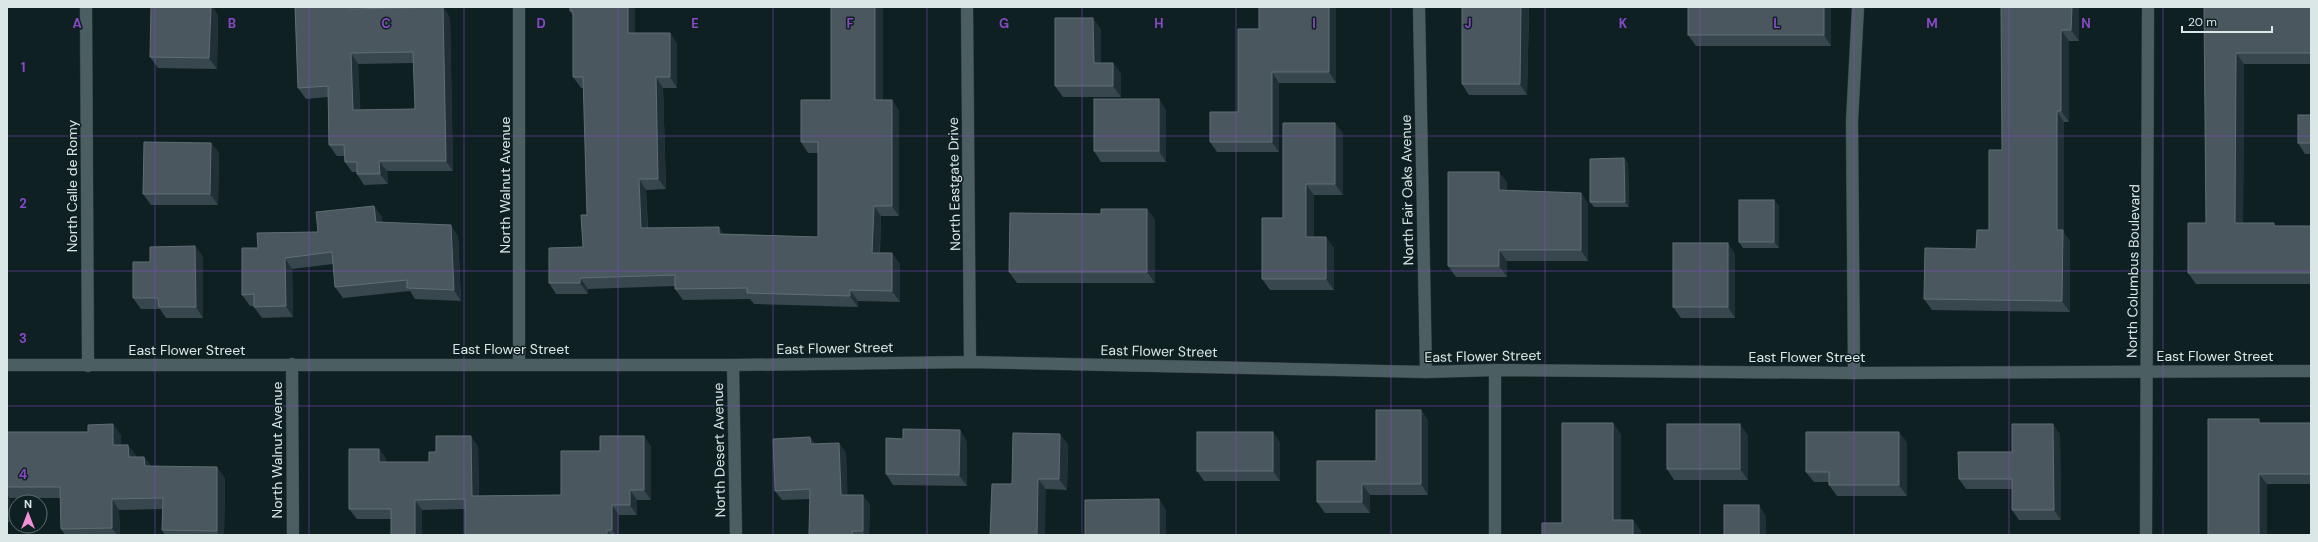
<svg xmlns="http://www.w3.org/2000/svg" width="2318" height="542" font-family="'DM Sans',sans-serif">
	<rect width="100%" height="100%" fill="#0f2023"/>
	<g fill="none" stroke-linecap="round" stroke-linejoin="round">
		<g stroke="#303a3c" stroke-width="13">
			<polyline id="lane" points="1854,373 1852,121 1858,7"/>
		</g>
		<g stroke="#303a3c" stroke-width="13">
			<g id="street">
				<polyline points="86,7 88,366"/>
				<polyline points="967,7 970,362"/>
				<polyline points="1419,7 1426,372"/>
				<polyline points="292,364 293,535"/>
				<polyline points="519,364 519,7"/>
				<polyline points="7,365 733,365 970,362 1426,372 1495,370 1854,373 2311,371"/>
				<polyline points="733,365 736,535"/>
				<polyline points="1495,370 1495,535"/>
			</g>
		</g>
		<g stroke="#303a3c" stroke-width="13">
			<polyline id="secondary" points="2146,535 2148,7"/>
		</g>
		<use href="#lane" stroke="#4b5e61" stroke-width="12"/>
		<use href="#street" stroke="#4b5e61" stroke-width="12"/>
		<use href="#secondary" stroke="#4b5e61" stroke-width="12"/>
	</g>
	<g fill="#38464e" fill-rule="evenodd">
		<path d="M295 7H356V9L443 7 450 18 453 171H387L388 184 364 185 357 174V172H352L345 162V156H337L329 145 328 97 306 99 298 88ZM413 63 415 109 360 110 358 64Z"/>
		<polygon points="635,7 635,33 670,33 677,44 677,88 663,88 666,189 646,190 648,228 724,234 818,237 818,153 808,153 801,142 831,100 883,7 883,100 892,100 899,111 899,216 881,216 880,253 900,264 900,302 858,301 858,307 754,304 750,299 683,300 675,289 675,286 588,289 588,294 556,294 549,283 583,247 587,215 584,88 581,88 573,77 573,16 570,11"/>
		<polygon points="1336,7 1336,83 1279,83 1279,152 1217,152 1210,142 1238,112 1259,29"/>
		<polygon points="1462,7 1529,7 1527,95 1469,95 1462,84"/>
		<polygon points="1831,7 1831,46 1696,46 1688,35"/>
		<polygon points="2001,7 2079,7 2079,41 2069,41 2069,122 2064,122 2064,233 2070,241 2070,312 1932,310 1924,299 1976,249 1989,230 2002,150"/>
		<polygon points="2204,7 2311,7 2311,64 2244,64 2243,223 2276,226 2311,226 2311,284 2196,284 2188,273 2206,223"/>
		<polygon points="218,15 217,69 158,68 150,57"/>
		<polygon points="1101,29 1101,63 1113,63 1121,74 1121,97 1063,97 1055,86"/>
		<polygon points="1166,110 1166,162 1101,162 1094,151"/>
		<polygon points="2311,115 2311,154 2305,154 2298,143"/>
		<polygon points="1283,123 1343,133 1343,195 1314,195 1314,237 1334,248 1334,290 1270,290 1262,279 1283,218"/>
		<polygon points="211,143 219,153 218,205 151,205 143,194"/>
		<polygon points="1624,158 1628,164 1629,207 1594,207 1590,202"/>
		<polygon points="1507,182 1507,191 1581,193 1588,204 1588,261 1507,261 1507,277 1456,277 1448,266"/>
		<polygon points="1774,200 1779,206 1779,248 1743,248 1739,242"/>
		<polygon points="374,206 382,217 382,222 458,236 461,301 415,299 410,291 343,298 335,287 333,264 292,269 293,317 262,318 254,307 254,306 250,306 242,295 258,248 318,232"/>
		<polygon points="1147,209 1155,220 1155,283 1017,283 1009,272"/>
		<polygon points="195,246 203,257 203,318 166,318 160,309 141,309 133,298 150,262"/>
		<polygon points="1735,254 1735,318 1681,318 1673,307"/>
		<polygon points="1421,410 1428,421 1428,495 1370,495 1370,513 1325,513 1317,502 1376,461"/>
		<polygon points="2262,423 2311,423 2311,484 2267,484 2267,535 2208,535"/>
		<polygon points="7,432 121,435 121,445 136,455 136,457 144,457 151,466 225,478 224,535 165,535 162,530 163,509 119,510 120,535 65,535 61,529 60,498 10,498 10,522 7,522"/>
		<polygon points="2060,434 2061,520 2019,520 2012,510 2012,489 1966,489 1959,479 2012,452"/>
		<polygon points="1748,435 1748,480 1674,480 1667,469"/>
		<polygon points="810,437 815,444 846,452 847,495 870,504 869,535 809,535 810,499 782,500 775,491"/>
		<polygon points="967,441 967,486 893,485 886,474"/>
		<polygon points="1280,442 1280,481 1204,481 1197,471"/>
		<polygon points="1907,442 1907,496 1837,496 1829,485 1829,482 1814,482 1806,472"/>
		<polygon points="1068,444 1067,490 1046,489 1012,484"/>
		<polygon points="478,446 479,496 561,495 600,451 651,446 651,500 637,500 637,515 619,515 619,535 465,535 465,509 422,510 422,535 391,519 357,519 349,509 379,449 386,459 386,462 429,462 436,452"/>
	</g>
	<g fill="#203036">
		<polygon points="211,7 213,7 218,15 217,69 209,58"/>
		<polygon points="349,7 356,7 356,20 349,9"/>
		<polygon points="443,7 450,18 453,171 446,161"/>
		<polygon points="628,7 635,7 635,44 628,33"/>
		<polygon points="875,7 883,7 883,111 875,100"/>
		<polygon points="1329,7 1336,7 1336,83 1329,72"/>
		<polygon points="1521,7 1529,7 1527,95 1520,84"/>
		<polygon points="1824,7 1831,7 1831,46 1824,35"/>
		<polygon points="2072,7 2079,7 2079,41 2071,30"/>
		<polygon points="1093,18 1101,29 1101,74 1094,63"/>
		<polygon points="2061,30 2069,41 2069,122 2061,111"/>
		<polygon points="670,33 677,44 677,88 670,77"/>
		<polygon points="351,53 358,64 361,120 353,110"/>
		<polygon points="2236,53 2244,64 2243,234 2235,223"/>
		<polygon points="1113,63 1121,74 1121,97 1113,86"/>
		<polygon points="1272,72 1279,83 1279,152 1272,142"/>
		<polygon points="656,77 663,88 666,189 658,179"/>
		<polygon points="1159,99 1166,110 1166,162 1159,151"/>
		<polygon points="892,100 899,111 899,216 892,206"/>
		<polygon points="2057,111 2064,122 2064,233 2070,241 2070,312 2062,301 2057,230"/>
		<polygon points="1335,123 1343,133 1343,195 1335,184"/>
		<polygon points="211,143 219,153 218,205 210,194"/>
		<polygon points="1624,158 1628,164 1629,207 1625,202"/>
		<polygon points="379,161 387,171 388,184 380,174"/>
		<polygon points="1499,172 1507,182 1507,201 1499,190"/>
		<polygon points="639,179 646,190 648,239 641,228"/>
		<polygon points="1306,184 1314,195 1314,248 1306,237"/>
		<polygon points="1581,193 1588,204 1588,261 1581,250"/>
		<polygon points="1774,200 1779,206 1779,248 1774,242"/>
		<polygon points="374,206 382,217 383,233 376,222"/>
		<polygon points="874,206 881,216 879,263 872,253"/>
		<polygon points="1147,209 1155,220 1155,283 1147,272"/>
		<polygon points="451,225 458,236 461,301 454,290"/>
		<polygon points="719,227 726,238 719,234"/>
		<polygon points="1326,237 1334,248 1334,290 1326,279"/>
		<polygon points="1728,243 1735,254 1735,318 1728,307"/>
		<polygon points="195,246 203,257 203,318 196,307"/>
		<polygon points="1499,250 1507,261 1507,277 1499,266"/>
		<polygon points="892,253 900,264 900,302 892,291"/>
		<polygon points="285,258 292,269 293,317 286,306"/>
		<polygon points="580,278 588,289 588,294 580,283"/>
		<polygon points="850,290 858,301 858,307 850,296"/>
		<polygon points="1421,410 1428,421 1428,495 1421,484"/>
		<polygon points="1613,423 1621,434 1621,531 1613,520"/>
		<polygon points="113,424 121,435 121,456 113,445"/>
		<polygon points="1740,424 1748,435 1748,480 1740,469"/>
		<polygon points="2053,424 2060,434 2061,520 2054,510"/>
		<polygon points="960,430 967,441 967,486 959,475"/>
		<polygon points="1273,432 1280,442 1280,481 1273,471"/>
		<polygon points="1899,432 1907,442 1907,496 1899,485"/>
		<polygon points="1060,434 1068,444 1067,490 1059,479"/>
		<polygon points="471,436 478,446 479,506 472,496"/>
		<polygon points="644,436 651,446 651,500 644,490"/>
		<polygon points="810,437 817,447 811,444"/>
		<polygon points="839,443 846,452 848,504 841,495"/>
		<polygon points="128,445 136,455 136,467 129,457"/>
		<polygon points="379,449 386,459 386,472 379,462"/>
		<polygon points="144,457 152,467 145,466"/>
		<polygon points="217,467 225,478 224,535 219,535 217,531"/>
		<polygon points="2259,474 2267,484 2267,535 2259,535"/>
		<polygon points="1038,479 1046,489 1045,535 1037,535"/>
		<polygon points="1362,484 1370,495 1370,513 1362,502"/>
		<polygon points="630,490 637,500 637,515 630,505"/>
		<polygon points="7,494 10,498 10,522 7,519"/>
		<polygon points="863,495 870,504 869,535 865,535 863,531"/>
		<polygon points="112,499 119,510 120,535 117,535 112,528"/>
		<polygon points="1159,499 1166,510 1166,535 1159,535"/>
		<polygon points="415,500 422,510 422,535 415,535"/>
		<polygon points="612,505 619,515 619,535 616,535 612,530"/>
		<polygon points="1759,505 1766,516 1766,535 1759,535"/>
		<polygon points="1633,520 1641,531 1641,535 1633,535"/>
		<polygon points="607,530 610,535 607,535"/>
	</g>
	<g fill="#4a575f" stroke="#606e74" fill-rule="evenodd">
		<polygon points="151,7 211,7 209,58 150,57"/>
		<path d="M295 7H349V9L443 7 446 161H379L380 174H357V162H345L344 145H329L328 86 298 88ZM413 52 415 109 353 110 351 53Z"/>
		<polygon points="570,7 628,7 628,33 670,33 670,77 656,77 658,179 639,179 641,228 719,227 719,234 818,237 818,142 801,142 801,100 831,100 831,7 875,7 875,100 892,100 892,206 874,206 872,253 892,253 892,291 850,290 850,296 747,293 747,288 675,289 675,275 580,278 580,283 549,283 549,248 583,247 581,215 587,215 583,77 573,77 573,11 570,11"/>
		<polygon points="1259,7 1329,7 1329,72 1272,72 1272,142 1210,142 1210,112 1238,112 1238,29 1259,29"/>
		<polygon points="1462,7 1521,7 1520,84 1462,84"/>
		<rect x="1688" y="7" width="136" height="28"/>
		<polygon points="2001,7 2072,7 2071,30 2061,30 2061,111 2057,111 2057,230 2063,230 2062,301 1924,299 1925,248 1976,249 1977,230 1989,230 1989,150 2002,150"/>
		<polygon points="2204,7 2311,7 2311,53 2236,53 2235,223 2274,223 2274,226 2311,226 2311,273 2188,273 2188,223 2206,223"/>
		<polygon points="1055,18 1093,18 1094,63 1113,63 1113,86 1055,86"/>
		<rect x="1094" y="99" width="65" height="52"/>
		<rect x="2298" y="115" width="13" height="28"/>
		<polygon points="1283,123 1335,123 1335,184 1306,184 1306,237 1326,237 1326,279 1262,279 1262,218 1283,218"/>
		<polygon points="144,142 211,143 210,194 143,194"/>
		<polygon points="1624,158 1625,202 1590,202 1590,159"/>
		<polygon points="1448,172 1499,172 1499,190 1581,193 1581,250 1499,250 1499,266 1448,266"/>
		<rect x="1739" y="200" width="35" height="42"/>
		<polygon points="374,206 376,222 451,225 454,290 407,288 407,280 335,287 332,252 285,258 286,306 254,307 254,294 242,295 242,248 258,248 257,233 318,232 316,212"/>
		<polygon points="1101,209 1147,209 1147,272 1009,272 1010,213 1101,214"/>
		<rect x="1673" y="243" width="55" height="64"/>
		<polygon points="195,246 196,307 159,307 158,298 133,298 133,262 150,262 150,247"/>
		<polygon points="1376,410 1421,410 1421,484 1362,484 1362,502 1317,502 1317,461 1376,461"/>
		<polygon points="2208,419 2259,419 2259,423 2311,423 2311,474 2259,474 2259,535 2208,535"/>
		<polygon points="1562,423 1613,423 1613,520 1633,520 1633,535 1542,535 1542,523 1562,523"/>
		<polygon points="113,424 113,445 128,445 129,457 144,457 145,466 217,467 217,531 162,530 163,498 112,499 112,528 61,529 60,487 7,487 7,432 88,432 88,425"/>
		<rect x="1667" y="424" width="73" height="45"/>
		<polygon points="2012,424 2053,424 2054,510 2012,510 2012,479 1959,479 1958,452 2012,452"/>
		<polygon points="903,429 960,430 959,475 886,474 886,438 903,439"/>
		<rect x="1197" y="432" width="76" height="39"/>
		<polygon points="1806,432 1899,432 1899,485 1829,485 1829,472 1806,472"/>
		<polygon points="1013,433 1060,434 1059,479 1038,479 1037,535 990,535 992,484 1012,484"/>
		<polygon points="436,436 471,436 472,496 561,495 561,451 600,451 600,436 644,436 644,490 630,490 630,505 612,505 612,530 607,530 607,535 465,535 465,499 415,500 415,535 391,535 391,509 349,509 349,449 379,449 379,462 429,462 429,452 436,452"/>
		<polygon points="810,437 811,444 839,443 841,495 863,495 863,531 852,531 852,535 809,535 810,489 775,491 773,439"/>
		<polygon points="1159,499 1159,535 1085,535 1085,500"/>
		<rect x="1724" y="505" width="35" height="30"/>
	</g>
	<path fill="none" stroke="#8948c5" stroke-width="1" stroke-opacity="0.55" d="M155 7V535M309 7V535M464 7V535M618 7V535M773 7V535M927 7V535M1082 7V535M1236 7V535M1391 7V535M1545 7V535M1700 7V535M1854 7V535M2009 7V535M2163 7V535M7 136H2311M7 271H2311M7 406H2311"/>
	<g text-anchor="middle" stroke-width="3" stroke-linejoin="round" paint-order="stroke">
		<g font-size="14" fill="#dbe6e7" stroke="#0f2023">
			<text transform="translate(954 184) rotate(-91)" y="5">North Eastgate Drive</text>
			<text transform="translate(505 185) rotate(-90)" y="5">North Walnut Avenue</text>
			<text transform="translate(72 186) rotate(-90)" y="5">North Calle de Romy</text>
			<text transform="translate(1407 190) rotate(-91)" y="5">North Fair Oaks Avenue</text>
			<text transform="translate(2133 271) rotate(-89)" y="5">North Columbus Boulevard</text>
			<text transform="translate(835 348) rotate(-1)" y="5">East Flower Street</text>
			<text x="511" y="354">East Flower Street</text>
			<text x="187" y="355">East Flower Street</text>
			<text transform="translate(1159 351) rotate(1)" y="5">East Flower Street</text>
			<text transform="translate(1483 356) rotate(-1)" y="5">East Flower Street</text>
			<text x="2215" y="361">East Flower Street</text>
			<text x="1807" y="362">East Flower Street</text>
			<text transform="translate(277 450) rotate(-90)" y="5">North Walnut Avenue</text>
			<text transform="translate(719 450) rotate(-91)" y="5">North Desert Avenue</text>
		</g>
	</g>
	<g font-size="13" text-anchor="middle" font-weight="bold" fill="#8948c5" stroke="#0f2023" stroke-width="3" stroke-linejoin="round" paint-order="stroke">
		<text x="77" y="28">A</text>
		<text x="232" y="28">B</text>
		<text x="386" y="28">C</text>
		<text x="541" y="28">D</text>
		<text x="695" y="28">E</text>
		<text x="850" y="28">F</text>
		<text x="1004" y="28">G</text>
		<text x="1159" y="28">H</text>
		<text x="1314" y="28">I</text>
		<text x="1468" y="28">J</text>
		<text x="1623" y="28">K</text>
		<text x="1777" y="28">L</text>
		<text x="1932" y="28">M</text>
		<text x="2086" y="28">N</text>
		<text x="23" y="72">1</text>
		<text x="23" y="208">2</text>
		<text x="23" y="343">3</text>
		<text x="23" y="479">4</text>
	</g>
	<rect width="2318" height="542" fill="none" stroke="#dbe6e7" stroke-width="16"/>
	<g transform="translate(28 514)"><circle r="19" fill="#0f2023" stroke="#616f71"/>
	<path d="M0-3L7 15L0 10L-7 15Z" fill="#f391d6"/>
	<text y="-6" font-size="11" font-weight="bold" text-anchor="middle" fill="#dbe6e7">N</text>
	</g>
	<path d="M2182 26v6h90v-6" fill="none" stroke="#dbe6e7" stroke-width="2"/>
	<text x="2188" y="26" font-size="12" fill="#dbe6e7" stroke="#0f2023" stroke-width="3" paint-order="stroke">20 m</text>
</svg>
